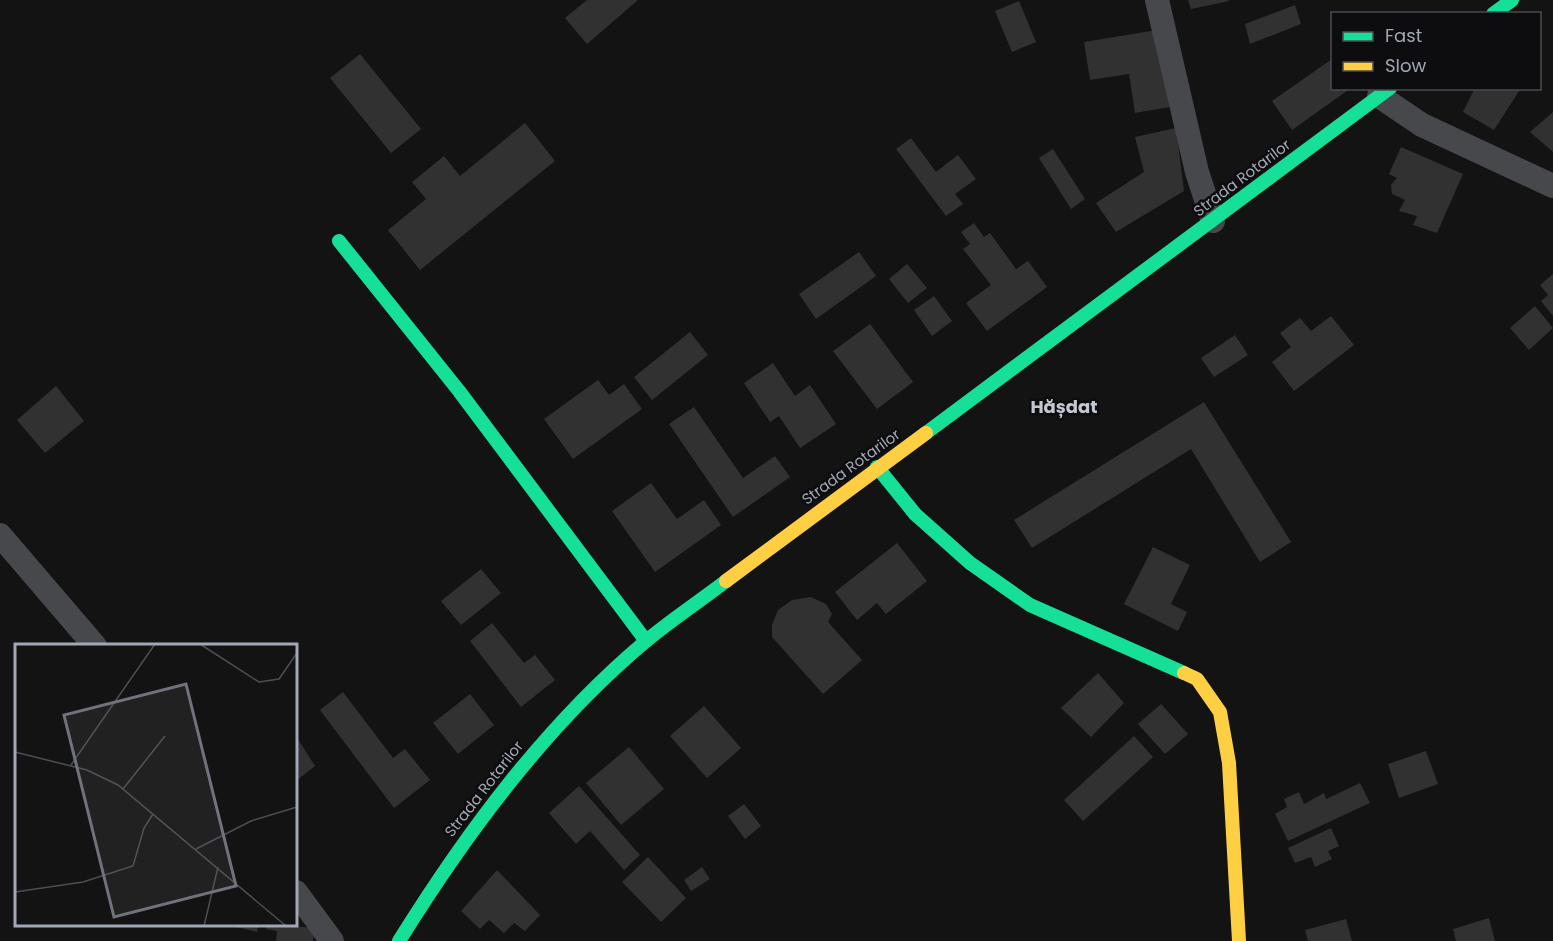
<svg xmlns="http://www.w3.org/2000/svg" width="1553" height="941" font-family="Poppins,sans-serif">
	<rect width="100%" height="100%" fill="#131313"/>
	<g fill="#313132">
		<polygon points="587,0 638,0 587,44 565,18"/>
		<polygon points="1188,0 1228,0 1229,1 1191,9"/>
		<polygon points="1019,1 1036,42 1012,52 995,11"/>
		<polygon points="1295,5 1301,24 1250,44 1245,24"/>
		<polygon points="1157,30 1170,107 1135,113 1129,74 1090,80 1084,42"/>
		<polygon points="360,54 421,129 391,153 330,78"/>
		<polygon points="1332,59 1332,88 1351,88 1292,130 1272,101"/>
		<polygon points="1475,88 1493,90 1521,88 1494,130 1463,112"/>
		<polygon points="1553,112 1553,152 1530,132"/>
		<polygon points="525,123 555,161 420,270 388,230 426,199 412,182 444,156 460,176"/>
		<polygon points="1176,128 1184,191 1116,232 1096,203 1144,172 1135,137"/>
		<polygon points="911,138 936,172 958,155 976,179 955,194 963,204 946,216 896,149"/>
		<polygon points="1401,147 1463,174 1437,233 1413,225 1417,216 1399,211 1405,200 1392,194 1391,185 1397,178 1389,174"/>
		<polygon points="1053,149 1085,199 1071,209 1039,158"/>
		<polygon points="974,223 984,237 990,233 1016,269 1028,261 1047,287 987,331 966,303 991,285 963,249 970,244 961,232"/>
		<polygon points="859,252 876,276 816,319 799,294"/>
		<polygon points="907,264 927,288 908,303 889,279"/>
		<polygon points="1553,274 1553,316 1541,301 1548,295 1540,285"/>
		<polygon points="934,296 952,321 932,336 914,310"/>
		<polygon points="1535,306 1553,328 1529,350 1510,328"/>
		<polygon points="1331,316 1354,345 1294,391 1272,362 1291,347 1280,333 1300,318 1311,331"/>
		<polygon points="870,324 913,382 877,409 833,351"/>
		<polygon points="690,332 708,355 652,400 634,377"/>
		<polygon points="1235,335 1248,355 1214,377 1201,358"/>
		<polygon points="773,363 795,396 810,385 836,424 800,448 779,416 770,422 744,383"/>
		<polygon points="598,380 609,395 624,384 642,409 573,459 544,419"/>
		<polygon points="56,386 84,421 45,453 17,420"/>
		<polygon points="1204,402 1291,542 1260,562 1191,449 1032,548 1014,520"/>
		<polygon points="694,407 743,478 775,456 790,477 733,517 669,424"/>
		<polygon points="651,483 677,519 704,500 721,525 655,572 612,511"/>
		<polygon points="897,543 927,581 886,614 877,603 857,620 835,592"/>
		<polygon points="1153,547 1190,565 1171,604 1187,612 1178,631 1124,604"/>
		<polygon points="481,569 501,593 461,625 441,601"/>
		<polygon points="811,597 826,604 832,614 828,622 862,660 823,694 772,637 772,625 778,610 792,600"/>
		<polygon points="492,623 524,663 535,655 555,680 521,707 470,641"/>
		<polygon points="1098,673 1124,703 1091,737 1061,708"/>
		<polygon points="343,692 393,758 405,749 430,780 394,808 320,710"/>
		<polygon points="470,694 494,725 458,754 433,723"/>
		<polygon points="1161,704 1188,734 1165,754 1138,724"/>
		<polygon points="704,706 741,748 707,778 670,736"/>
		<polygon points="296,736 315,766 296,781"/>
		<polygon points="1134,736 1153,757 1083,821 1064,800"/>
		<polygon points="629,747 664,789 621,825 586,783"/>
		<polygon points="1426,751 1438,784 1399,798 1388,764"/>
		<polygon points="1360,783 1370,803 1288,841 1275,814 1287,807 1284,799 1299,792 1304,804 1324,793 1326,799"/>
		<polygon points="579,786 640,855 624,870 590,831 576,844 549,813"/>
		<polygon points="744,804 761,826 745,839 728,816"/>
		<polygon points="1331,828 1339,846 1328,851 1332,859 1315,867 1311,857 1295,863 1288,848"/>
		<polygon points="648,857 686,898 661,922 622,882"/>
		<polygon points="702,867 710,879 691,891 684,880"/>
		<polygon points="497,870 540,915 525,931 514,923 504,933 489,920 480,929 461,911"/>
		<polygon points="1489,918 1495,941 1456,941 1453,929"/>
		<polygon points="1346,919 1352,941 1308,941 1305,930"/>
		<polygon points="224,924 258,924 257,932"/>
		<polygon points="267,924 315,928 313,941 276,941 277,931 266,929"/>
	</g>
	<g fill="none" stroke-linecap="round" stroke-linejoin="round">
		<g stroke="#46484c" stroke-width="24">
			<polyline points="1157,0 1197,172 1213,221"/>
			<polyline points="1379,96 1422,125 1553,186"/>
			<polyline points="0,535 95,646"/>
			<polyline points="296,892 332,941"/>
		</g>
		<g stroke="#16e098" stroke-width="14">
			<polyline points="1493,14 1512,0"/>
			<polyline points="339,241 459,391 646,641"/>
			<polyline points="926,433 1390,88"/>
			<polyline points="877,467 915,514 970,563 1030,605 1184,673"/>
			<path d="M399 941C467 832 546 725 646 641 671 620 700 601 726 581"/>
		</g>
		<g stroke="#ffcf43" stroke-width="14">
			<polyline points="726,581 926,433"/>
			<polyline points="1184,673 1197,679 1220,712 1229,763 1239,941"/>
		</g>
	</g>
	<g text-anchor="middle" stroke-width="5" stroke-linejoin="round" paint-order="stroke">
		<g font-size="15" fill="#a2a7b5" stroke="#0d0d0f">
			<text transform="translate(1242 178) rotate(-37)" y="5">Strada Rotarilor</text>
			<text transform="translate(851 467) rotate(-36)" y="5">Strada Rotarilor</text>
			<text transform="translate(484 789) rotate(-52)" y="5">Strada Rotarilor</text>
		</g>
		<g font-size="18" font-weight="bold" fill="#c3c7d1" stroke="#0d0d0f">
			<text x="1064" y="413">Hășdat</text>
		</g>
	</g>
	<g transform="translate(15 644)">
		<rect width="282" height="282" fill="#131313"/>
		<path fill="none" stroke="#4c4e54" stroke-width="1.5" d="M185 0 244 38 264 35 282 9M0 108 72 126 103 141 271 282M56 121 140 0M108 145 150 92M181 205 236 177 282 163M0 248 68 238 118 222 129 184 138 170M189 282 203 223"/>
		<path fill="#70737c" fill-opacity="0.15" stroke="#70737c" stroke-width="3" d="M171 40 221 242 99 273 49 71Z"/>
		<rect width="282" height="282" fill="none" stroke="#a2a7b5" stroke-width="3"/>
	</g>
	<rect x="1331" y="12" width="210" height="78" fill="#0d0d0f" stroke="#494b51" stroke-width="1.5"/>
	<rect x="1343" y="32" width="30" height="9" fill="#16e098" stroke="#494b51" stroke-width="1.5"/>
	<text x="1385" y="42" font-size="18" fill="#a2a7b5">Fast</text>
	<rect x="1343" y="62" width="30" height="9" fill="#ffcf43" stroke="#494b51" stroke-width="1.5"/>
	<text x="1385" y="72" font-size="18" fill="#a2a7b5">Slow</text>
</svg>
